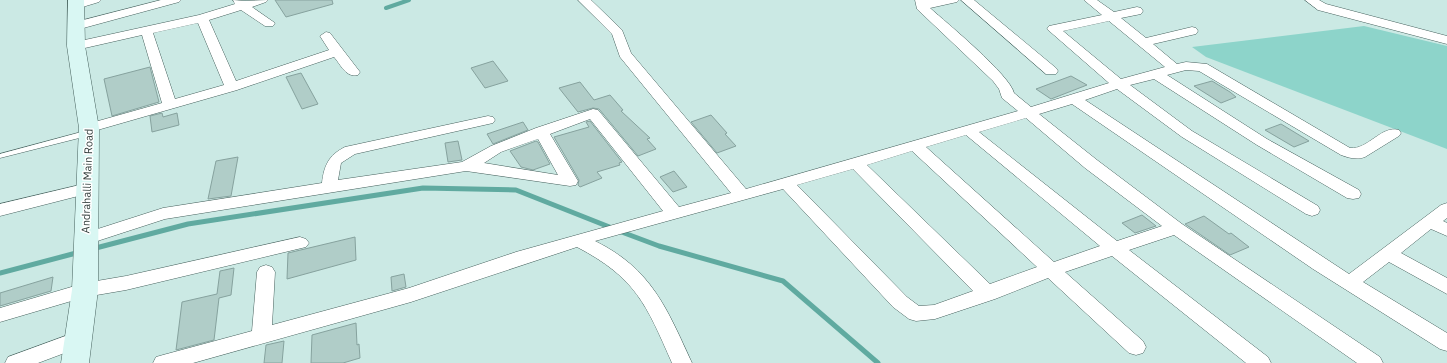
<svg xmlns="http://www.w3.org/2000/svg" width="1447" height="363" font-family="'IBM Plex Sans',sans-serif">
	<rect width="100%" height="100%" fill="#cbe9e4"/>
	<polygon fill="#8dd4ca" points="1364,26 1447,46 1447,149 1206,57 1192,47"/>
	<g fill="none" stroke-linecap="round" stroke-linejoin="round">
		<polyline stroke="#60aaa0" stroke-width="4" points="386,8 409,0"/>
		<g stroke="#60aaa0" stroke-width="5">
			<polyline points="619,231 659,246 783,281 878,363"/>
			<polyline points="92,249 188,224 423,188 516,190 612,228"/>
			<polyline points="0,273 80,252"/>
		</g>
	</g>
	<g fill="#b0cdc8" stroke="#86a29e">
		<polygon points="275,0 332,0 333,4 286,17"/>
		<polygon points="493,61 508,81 485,88 471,68"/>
		<polygon points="150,67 159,102 112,116 104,79"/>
		<polygon points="301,73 318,104 302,109 286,77"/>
		<polygon points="1071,76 1087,85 1051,99 1036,89"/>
		<polygon points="1212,81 1230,92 1236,97 1221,103 1194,86"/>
		<polygon points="580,82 594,100 610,95 623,110 621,111 650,138 647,139 656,149 638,156 599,109 593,108 578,112 559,88"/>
		<polygon points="162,113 163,117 177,113 179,125 152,132 150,116"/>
		<polygon points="711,115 727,133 725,134 736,146 717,153 691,122"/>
		<polygon points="590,121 622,162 619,163 620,165 597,172 602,178 580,187 578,185 579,180 554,137 589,127 586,122"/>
		<polygon points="523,122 528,130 493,144 487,134"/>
		<polygon points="1281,124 1309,141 1294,147 1265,130"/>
		<polygon points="458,141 462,160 448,162 445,143"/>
		<polygon points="536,141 538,142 550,164 533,170 521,167 510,151"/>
		<polygon points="238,157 231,196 208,199 216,161"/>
		<polygon points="674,171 687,187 673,192 660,177"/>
		<polygon points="1142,215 1156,226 1135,233 1122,223"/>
		<polygon points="1204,216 1229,234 1231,233 1249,247 1230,255 1185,224"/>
		<polygon points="355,237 356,260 287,279 288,253"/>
		<polygon points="234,268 231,295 219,298 214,340 176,350 182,302 217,294 220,271"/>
		<polygon points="404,274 406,287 392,291 391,277"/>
		<polygon points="53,277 51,291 0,306 0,293"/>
		<polygon points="356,323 357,345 359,344 360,358 343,363 311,363 312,335"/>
		<polygon points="284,341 282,363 264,363 266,345"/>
	</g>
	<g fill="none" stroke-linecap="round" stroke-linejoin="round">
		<g stroke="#47625e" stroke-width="1">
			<polygon id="service" points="85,131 91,131 92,133 91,135 0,158 0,154"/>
		</g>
		<g stroke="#47625e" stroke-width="1">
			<g id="minor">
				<polygon points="81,0 101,0 99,2 76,9 70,5 72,2"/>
				<polygon points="161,0 181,0 179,2 76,30 70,26 72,23"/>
				<path d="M233 0 245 1 268 0 266 2 252 7 275 23 273 26H265L241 10 209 20 236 81 329 50 320 36 326 32 330 33 360 72 358 75C346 78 341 65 334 57L237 90 94 131H84L82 128 84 125 162 103 142 35 76 50 70 46 71 43 199 15 235 4ZM198 23 224 85 175 99 153 33Z"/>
				<path d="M578 0H591L622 30 631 53 746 189 1018 111 1002 98 999 89 993 81 917 9 915 0H959L957 2 930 8C947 23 1010 75 1014 93L1031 107 1109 83 1047 29 1049 26 1102 15 1084 0H1097L1114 12 1137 7 1141 8 1143 11 1141 14 1121 18 1146 38 1192 27 1196 28 1198 31 1196 34 1153 44 1177 64 1186 62 1207 64 1350 148C1368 150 1381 125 1399 130L1401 133 1399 136 1365 157C1357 160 1349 158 1341 155L1199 71 1186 70 1167 75 1267 139 1359 190 1361 194 1359 198 1353 199 1347 198 1257 145 1154 79 1130 85 1192 131 1318 206 1320 210 1318 214 1312 216 1306 214 1182 137 1117 89 1085 100 1349 274 1441 205 1447 203V218L1443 221 1447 223V236L1431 229 1401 253 1447 278V294L1389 262 1363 282 1447 333V351L1440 349 1313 269 1072 104 1039 114 1097 160 1182 224 1380 357 1383 363H1357L1174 235 1129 250 1268 357 1271 363H1246L1112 256 1065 272 1143 341 1146 347 1143 353 1136 355 1129 353 1048 278 995 299 935 319 916 321 909 319 893 307 783 189 595 241C652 269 667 309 692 363H672C646 304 636 278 577 247L411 302 193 363H153L156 357 163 355 252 331 257 272 260 267 266 265 272 267 275 272 272 325 409 288 516 252 663 211 590 119 550 134 578 181 576 185 570 186 466 171 165 219 85 245 79 243 76 239 79 235 163 208 322 183C324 165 329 155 345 147L488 116 493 117 495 120 493 123 355 154 341 163 338 180 462 162 491 146 536 128 593 109 598 110 679 207 731 193 620 57 612 34ZM1109 21 1165 67 1121 79 1063 31ZM1026 118 1085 168 1162 226 1117 241 979 132ZM966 135 1100 246 1054 262 926 147ZM538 139 558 175 484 163 501 152ZM912 151 1037 267 990 284 867 165ZM853 169 973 291 934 305 919 306 907 297 797 185Z"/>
				<polygon points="961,0 974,0 1056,68 1058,71 1056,74 1046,74"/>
				<polygon points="1305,0 1319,0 1326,4 1447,36 1447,44 1318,10"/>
				<polygon points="88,183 94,184 96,188 94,192 0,216 0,204"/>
				<polygon points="300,237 306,239 309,243 306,247 126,290 85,297 0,322 0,308 85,283 126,276"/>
				<polygon points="79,331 86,333 89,339 86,345 38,363 5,363 8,357"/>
			</g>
		</g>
		<g stroke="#47625e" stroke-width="1">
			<polygon id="secondary" points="68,0 84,0 85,46 99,128 98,290 89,363 61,363 72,290 79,128 67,46"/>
		</g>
		<use href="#service" fill="#fff" fill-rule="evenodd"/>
		<use href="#minor" fill="#fff" fill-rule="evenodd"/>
		<use href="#secondary" fill="#d9f7f3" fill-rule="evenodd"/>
	</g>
	<g text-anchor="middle" stroke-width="3" stroke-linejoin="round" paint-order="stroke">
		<g font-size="11" fill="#313d3b" stroke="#fff">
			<text transform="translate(87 181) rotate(-88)" y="4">Andrahalli Main Road</text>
		</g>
	</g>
</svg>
